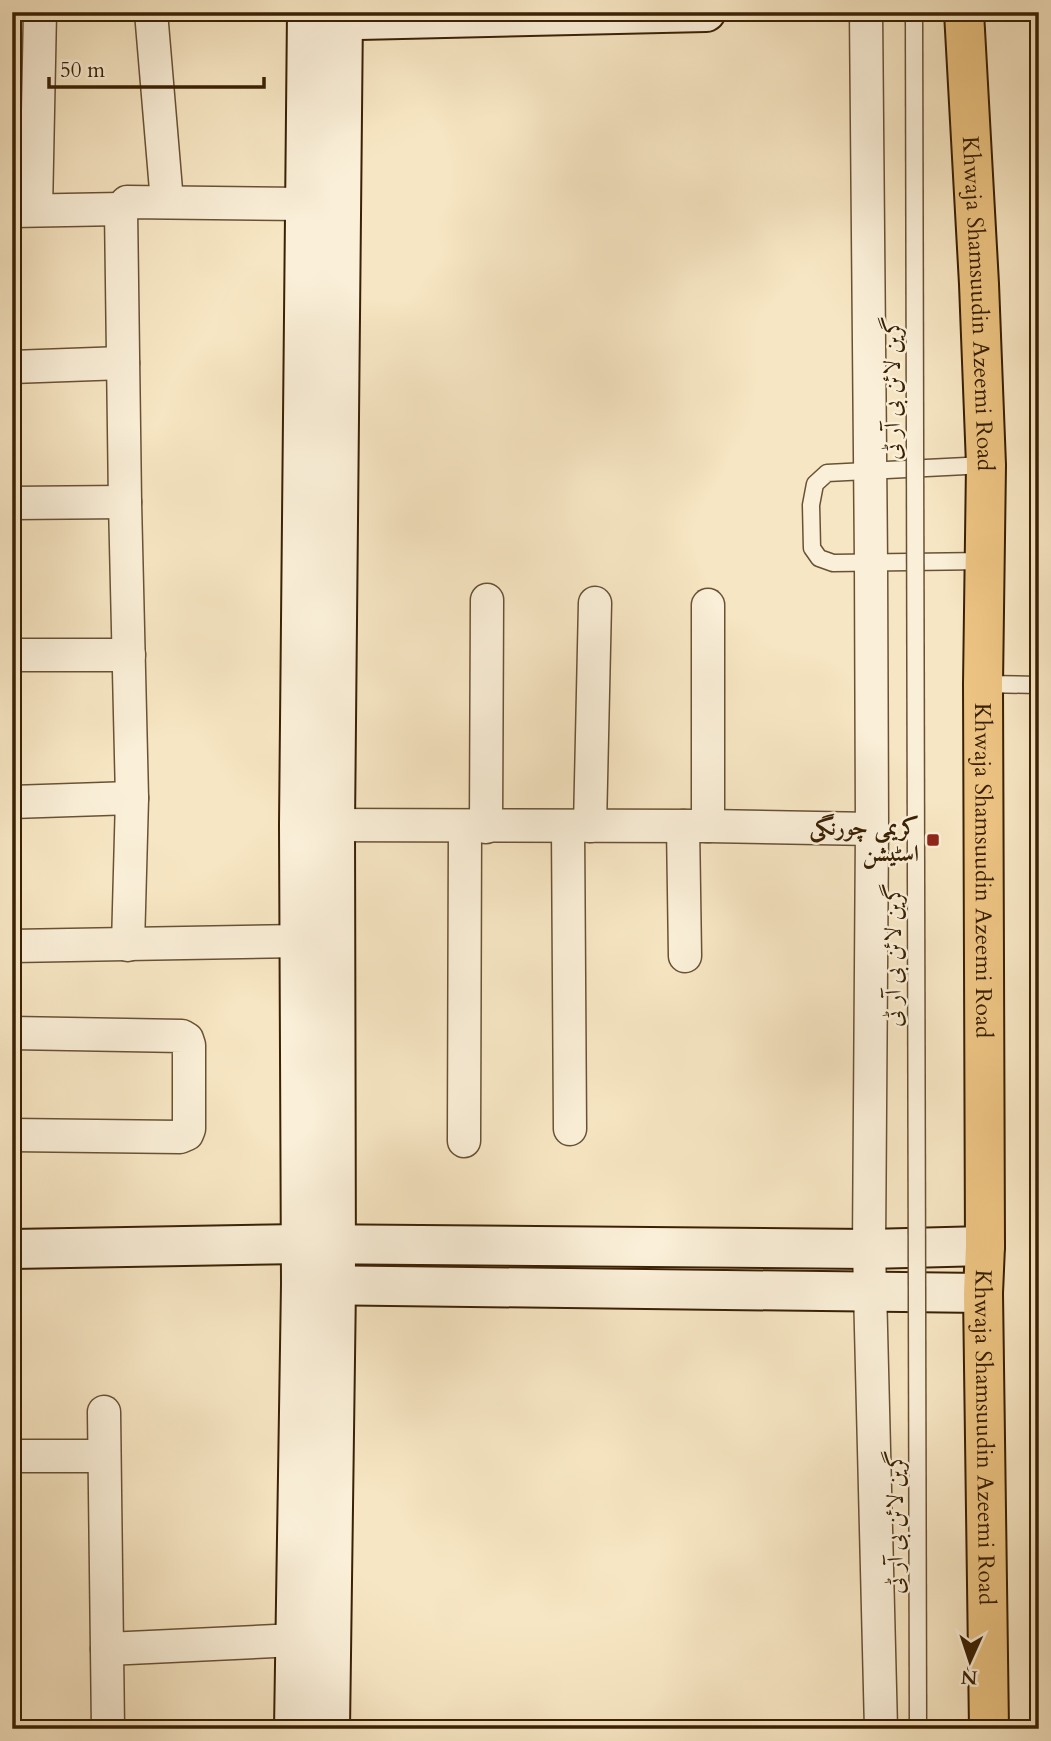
<svg xmlns="http://www.w3.org/2000/svg" width="1051" height="1741" font-family="Cardo,Amiri,serif">
	<rect width="100%" height="100%" fill="#f7e6c3"/>
	<filter id="stains"><feTurbulence type="fractalNoise" baseFrequency=".00286" numOctaves="4"/><feColorMatrix values="0 0 0 0 .2 0 0 0 0 .09 0 0 0 0 .02 0 0 0 .5 -.17"/></filter>
	<radialGradient id="worn" r=".72"><stop offset=".6" stop-color="#630" stop-opacity="0"/><stop offset="1" stop-color="#630" stop-opacity=".3"/></radialGradient>
	<g fill="none" stroke-linecap="round" stroke-linejoin="round">
		<g stroke="#695234" stroke-width="19">
			<g id="lane">
				<polyline points="985,561 833,563 819,558 812,548 811,505 815,484 827,473 986,465"/>
				<polyline points="983,684 1039,685"/>
			</g>
		</g>
		<g stroke="#695234" stroke-width="35">
			<g id="street">
				<polyline points="151,12 167,202"/>
				<polyline points="866,12 871,563 872,829"/>
				<polyline points="36,210 40,12"/>
				<polyline points="12,211 121,209"/>
				<polyline points="12,367 123,363"/>
				<polyline points="12,503 125,502"/>
				<polyline points="12,655 129,655"/>
				<polyline points="12,802 132,798"/>
				<polyline points="311,825 708,826 872,829 869,1249 881,1729"/>
				<polyline points="590,826 595,603"/>
				<polyline points="683,826 685,956"/>
				<polyline points="708,826 708,605"/>
				<polyline points="486,827 487,600"/>
				<polyline points="568,827 570,1129"/>
				<polyline points="128,945 132,798 125,502 121,209 127,202 304,204"/>
				<polyline points="12,946 300,941"/>
				<polyline points="12,1033 182,1036 187,1039 189,1045 189,1129 187,1134 180,1137 12,1135"/>
				<polyline points="464,1141 465,826"/>
				<polyline points="104,1412 108,1729"/>
				<polyline points="12,1456 104,1456"/>
				<polyline points="107,1649 296,1640"/>
			</g>
		</g>
		<g stroke="#3a2104" stroke-width="42">
			<g id="secondary">
				<polyline points="316,21 706,12"/>
				<polyline points="12,1249 301,1244 869,1249 985,1246"/>
				<polyline points="310,1285 983,1293"/>
				<polyline points="294,1729 301,1284 299,825 307,12"/>
				<polyline points="330,1729 336,1285 335,825 343,12"/>
			</g>
		</g>
		<g stroke="#3a2104" stroke-width="42">
			<g id="primary">
				<path id="s1" d="M964 12 979 284 986 465 983 684 985 1246 983 1293 989 1729"/>
			</g>
		</g>
		<use href="#lane" stroke="#faefd8" stroke-width="16"/>
		<use href="#street" stroke="#faefd8" stroke-width="32"/>
		<use href="#secondary" stroke="#faefd8" stroke-width="38"/>
		<use href="#primary" stroke="#ecc382" stroke-width="38"/>
		<g stroke="#695234" stroke-width="19" stroke-linecap="butt">
			<polyline id="lane-bridge" points="914,12 918,1729"/>
		</g>
		<use href="#lane-bridge" stroke="#faefd8" stroke-width="16"/>
	</g>
	<rect fill="#8f2418" stroke="#faefd8" stroke-width="2.5" x="926" y="833" width="14" height="14" rx="3.5"/>
	<g text-anchor="middle" stroke-width="5" stroke-linejoin="round" paint-order="stroke">
		<g font-size="23" fill="#3a2104" stroke="#faefd8">
			<text dy="8" stroke="none"><textPath href="#s1" startOffset="292">Khwaja Shamsuudin Azeemi Road</textPath></text>
			<text transform="translate(892 388) rotate(-90)" y="8">گرین لائن بی آر ٹی</text>
			<text dy="8" stroke="none"><textPath href="#s1" startOffset="859">Khwaja Shamsuudin Azeemi Road</textPath></text>
			<text transform="translate(893 955) rotate(-90)" y="8">گرین لائن بی آر ٹی</text>
			<text dy="8" stroke="none"><textPath href="#s1" startOffset="1426">Khwaja Shamsuudin Azeemi Road</textPath></text>
			<text transform="translate(895 1522) rotate(-90)" y="8">گرین لائن بی آر ٹی</text>
		</g>
		<g font-size="23" font-weight="bold" fill="#3a2104" stroke="#faefd8" text-anchor="end">
			<text x="919" y="835">کریمی چورنگی<tspan x="919" dy="26">اسٹیشن</tspan></text>
		</g>
	</g>
	<rect width="1051" height="1741" fill="none" stroke="#f7e6c3" stroke-width="42"/>
	<rect x="14" y="14" width="1023" height="1713" fill="none" stroke="#3a2104" stroke-width="3.5"/>
	<rect x="21" y="21" width="1009" height="1699" fill="none" stroke="#3a2104" stroke-width="2"/>
	<g transform="translate(970 1661) rotate(183)" stroke="#faefd8" stroke-width="5" paint-order="stroke">
	<path d="M0-5L12 26L0 18L-12 26Z" fill="#3a2104"/>
	<text y="-10" font-size="19" font-weight="bold" text-anchor="middle" fill="#3a2104">N</text>
	</g>
	<path d="M49 77v10h215v-10" fill="none" stroke="#3a2104" stroke-width="3.5"/>
	<text x="60" y="77" font-size="21" fill="#3a2104" stroke="#faefd8" stroke-width="5" paint-order="stroke">50 m</text>
	<rect width="100%" height="100%" filter="url(#stains)"/>
	<rect width="100%" height="100%" fill="url(#worn)"/>
</svg>
